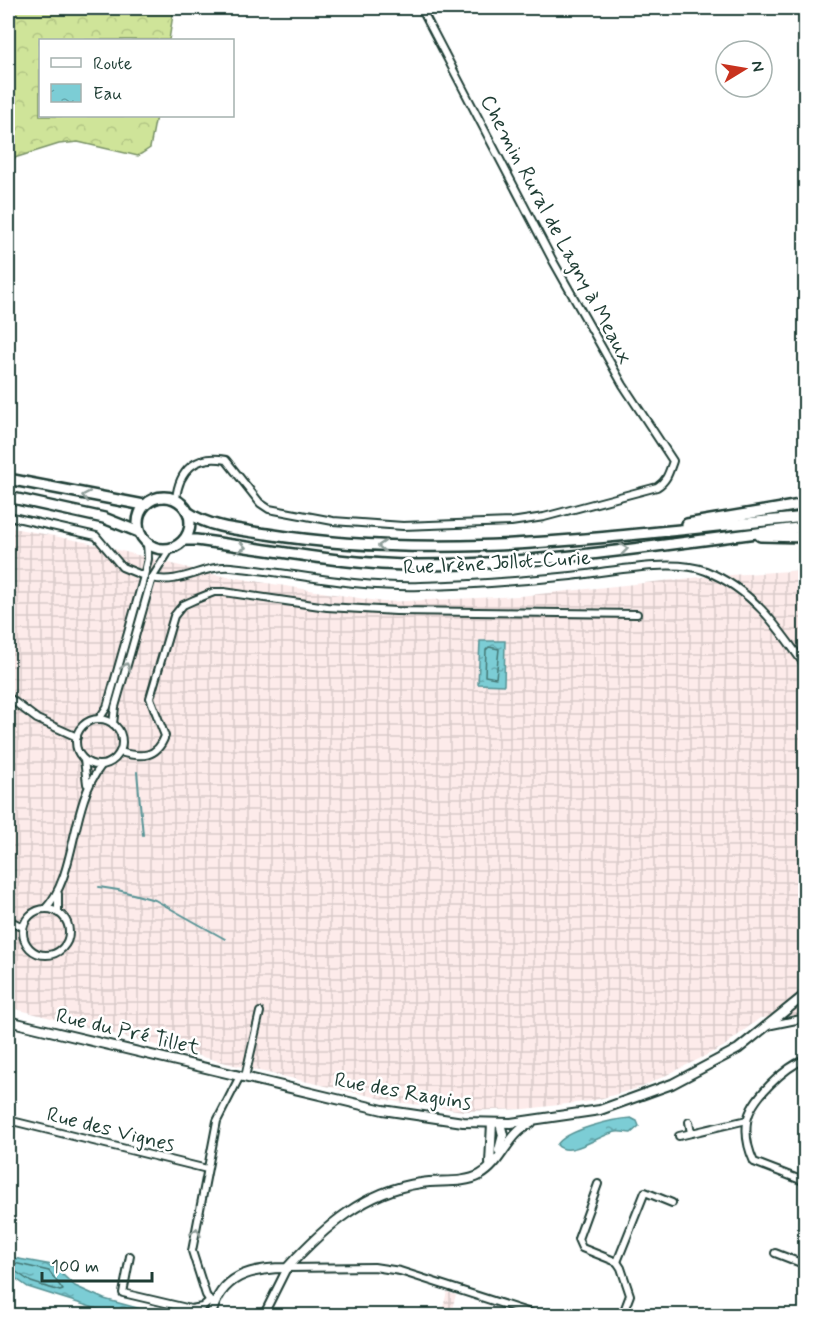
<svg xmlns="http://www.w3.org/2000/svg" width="813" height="1323" font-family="Mynerve,sans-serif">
	<defs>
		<pattern id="industrial-grid" width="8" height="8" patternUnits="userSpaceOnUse" patternTransform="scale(1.5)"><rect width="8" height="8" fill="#fdebea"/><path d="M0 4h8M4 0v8" fill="none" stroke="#d8cac9"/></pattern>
		<pattern id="forest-crowns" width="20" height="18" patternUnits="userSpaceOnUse" patternTransform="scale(1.5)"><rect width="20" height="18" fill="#cfe499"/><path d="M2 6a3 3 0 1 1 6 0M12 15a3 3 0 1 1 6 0" fill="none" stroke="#b1c484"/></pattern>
		<pattern id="water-ripples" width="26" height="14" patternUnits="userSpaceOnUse" patternTransform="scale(1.5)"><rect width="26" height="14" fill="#7ccdd5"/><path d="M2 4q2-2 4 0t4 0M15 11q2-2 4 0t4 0" fill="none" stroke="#65a8ae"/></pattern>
	</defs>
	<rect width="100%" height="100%" fill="#fff"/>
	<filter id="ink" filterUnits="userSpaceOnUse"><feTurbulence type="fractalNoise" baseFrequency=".0167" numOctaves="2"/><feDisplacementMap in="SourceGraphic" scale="12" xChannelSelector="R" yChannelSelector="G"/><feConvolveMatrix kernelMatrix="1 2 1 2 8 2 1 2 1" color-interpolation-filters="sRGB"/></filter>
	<g filter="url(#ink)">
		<g fill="url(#industrial-grid)">
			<polygon points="8,527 90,543 212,574 383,602 520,596 701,577 805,570 805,1015 760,1018 723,1047 683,1067 642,1087 592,1101 525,1109 464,1111 397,1102 242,1067 8,1007"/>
			<polygon points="447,1292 456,1295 450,1315 441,1315"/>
		</g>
		<polygon fill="url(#forest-crowns)" stroke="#779066" stroke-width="1.5" points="8,8 174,8 169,40 40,40 40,116 156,116 150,148 138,156 78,142 59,144 8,160"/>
		<g fill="url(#water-ripples)" stroke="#579395" stroke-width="1.5">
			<polygon points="480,641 505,641 504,685 478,684"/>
			<path d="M631 1118 637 1121 639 1126 631 1133C626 1133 621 1131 616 1132 600 1134 570 1159 557 1145 566 1130 613 1119 631 1118Z"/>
			<polygon points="8,1257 52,1265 75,1286 104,1299 163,1315 116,1315 28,1287 8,1273"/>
		</g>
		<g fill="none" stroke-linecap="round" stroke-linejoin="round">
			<g stroke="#447774" stroke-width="1.5">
				<polygon points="489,647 499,649 496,678 485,676 486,650"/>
				<polygon points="14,1263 49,1271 63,1290 60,1291 31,1282 12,1269"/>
			</g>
			<g stroke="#579395" stroke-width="2">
				<polyline points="137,772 143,835"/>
				<polyline points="99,887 118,890 155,900 225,939"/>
			</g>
			<g stroke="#1f3d34" stroke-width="10">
				<g id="minor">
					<path d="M176 499C179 470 196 454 226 460L260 503 269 509 333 521 403 526 511 522 544 517 657 487C667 481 669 472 673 461L623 385 553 261 421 8"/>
					<polyline points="8,516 96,536 122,567 144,576"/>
					<path d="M152 578C181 585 203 565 231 567 295 573 357 588 421 586 471 585 521 581 571 576 607 572 673 558 706 571 753 590 778 627 806 667"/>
					<polyline points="8,697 37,719 77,737"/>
					<circle cx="99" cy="742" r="23"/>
					<polyline points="99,719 107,707 144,576 148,559 147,543"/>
					<polyline points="113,724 115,707 147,595 152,578 171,548"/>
					<path d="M120 752C141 758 157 758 165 736L150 698 174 616 183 605 194 600 214 592H224L327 607 396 611 637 614"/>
					<polyline points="84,760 87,784"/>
					<polyline points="58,894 58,913"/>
					<path d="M45 909C77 876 70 805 101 766"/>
					<circle cx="46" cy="932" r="23"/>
					<polyline points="8,920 23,927"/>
					<polyline points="767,1026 806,1018"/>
					<path d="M806 1059C785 1067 750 1099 747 1122 745 1137 748 1149 754 1162L806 1182"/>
					<polyline points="245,1077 260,1012"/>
					<polyline points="8,1120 207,1169"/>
					<polyline points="689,1122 691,1133"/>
					<polyline points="679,1136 747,1120"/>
					<polyline points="598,1184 578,1239 582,1248 617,1262 621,1268 630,1295 622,1316"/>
					<polyline points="775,1253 806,1265"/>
					<polyline points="130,1256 123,1293 191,1309 202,1307 209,1301"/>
					<polyline points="617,1262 645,1192 672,1203"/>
					<polyline points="213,1306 206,1295 192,1251 217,1121 240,1076"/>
					<polyline points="263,1316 287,1268 374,1267 400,1271 540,1316"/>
				</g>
			</g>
			<g stroke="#1f3d34" stroke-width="12">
				<g id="tertiary">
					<polyline points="8,1021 383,1110 463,1122 511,1123 600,1110 672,1084 738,1049 806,994"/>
					<polyline points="499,1150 503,1135 500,1123"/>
					<polyline points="490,1163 492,1123"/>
					<path d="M211 1316C220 1275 252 1268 287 1268 324 1227 365 1191 421 1183 439 1180 464 1184 480 1175 502 1163 507 1134 531 1123"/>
				</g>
			</g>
			<g stroke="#1f3d34" stroke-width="14">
				<circle id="primary" cx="164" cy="523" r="26"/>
			</g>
			<g stroke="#1f3d34" stroke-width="14">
				<g id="trunk">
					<polyline points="8,479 144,505"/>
					<polyline points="8,497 104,518 139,532"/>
					<path d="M189 513C210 528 243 530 267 534 446 563 627 534 806 517"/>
					<polyline points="687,524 806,504"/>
					<polyline points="760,536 806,537"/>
					<path d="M184 540H196C270 549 343 565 417 565 547 565 677 542 806 527"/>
				</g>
			</g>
			<use href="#minor" stroke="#fff" stroke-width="6"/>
			<use href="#tertiary" stroke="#fff" stroke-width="8"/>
			<use href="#primary" stroke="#fff" stroke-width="9"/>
			<use href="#trunk" stroke="#fff" stroke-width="9"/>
		</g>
		<defs><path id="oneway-chevron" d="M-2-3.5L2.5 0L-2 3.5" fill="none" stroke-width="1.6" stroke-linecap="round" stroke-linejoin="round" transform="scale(1.5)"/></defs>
		<g stroke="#8f9e9a">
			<use href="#oneway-chevron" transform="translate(86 496) rotate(-169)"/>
			<use href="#oneway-chevron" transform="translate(382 546) rotate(-177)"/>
			<use href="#oneway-chevron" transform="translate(242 547) rotate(10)"/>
			<use href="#oneway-chevron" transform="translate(624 549) rotate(-7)"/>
			<use href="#oneway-chevron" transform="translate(126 667) rotate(-74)"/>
			<use href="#oneway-chevron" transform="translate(196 1232) rotate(-79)"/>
		</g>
	</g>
	<g text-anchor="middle" stroke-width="5" stroke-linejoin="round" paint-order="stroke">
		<g font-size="21" fill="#1f3d34" stroke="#fff">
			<text transform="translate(557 229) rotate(62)" y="7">Chemin Rural de Lagny à Meaux</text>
			<text transform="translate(497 562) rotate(-3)" y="7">Rue Irène Jollot-Curie</text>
			<text transform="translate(128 1031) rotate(13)" y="7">Rue du Pré Tillet</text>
			<text transform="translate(403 1091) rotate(10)" y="7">Rue des Raguins</text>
			<text transform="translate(111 1129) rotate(14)" y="7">Rue des Vignes</text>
		</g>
	</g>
	<rect width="813" height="1323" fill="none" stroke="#fff" stroke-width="30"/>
	<rect x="15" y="15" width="783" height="1293" fill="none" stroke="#1f3d34" stroke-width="2" filter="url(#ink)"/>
	<rect x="39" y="39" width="195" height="78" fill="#ffffff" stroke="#a5b1ae" stroke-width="1.5"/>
	<rect x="51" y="58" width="30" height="9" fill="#ffffff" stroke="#a5b1ae" stroke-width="1.5"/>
	<text x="93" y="69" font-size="18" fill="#1f3d34">Route</text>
	<rect x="51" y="84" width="30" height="18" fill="url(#water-ripples)" stroke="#a5b1ae" stroke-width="1.5"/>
	<text x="93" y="99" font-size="18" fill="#1f3d34">Eau</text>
	<g transform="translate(744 69) rotate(79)"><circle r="28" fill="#ffffff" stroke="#a5b1ae" stroke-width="1.5"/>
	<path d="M0-4.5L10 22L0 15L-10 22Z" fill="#c8321e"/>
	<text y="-9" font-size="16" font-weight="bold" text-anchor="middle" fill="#1f3d34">N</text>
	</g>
	<path d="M42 1272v9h110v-9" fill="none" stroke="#1f3d34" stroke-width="3"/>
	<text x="51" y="1272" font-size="18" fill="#1f3d34" stroke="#ffffff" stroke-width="4.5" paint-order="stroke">100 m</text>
</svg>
